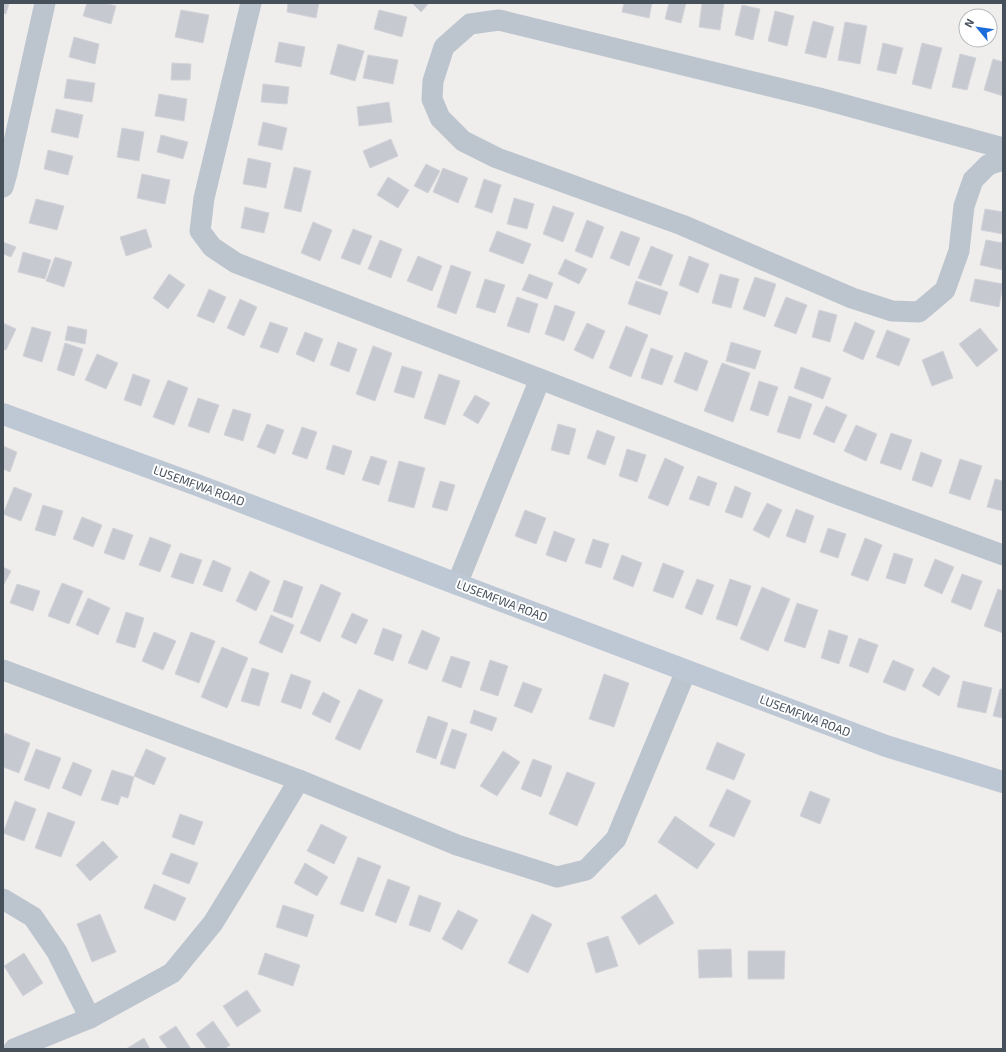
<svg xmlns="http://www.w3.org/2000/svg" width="1006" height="1052" font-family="'Exo 2',sans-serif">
	<rect width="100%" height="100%" fill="#f0eded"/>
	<g fill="#c7c9d0" stroke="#d2d4d9">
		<polygon points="3,3 9,3 6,14 3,13"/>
		<polygon points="87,3 104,3 116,6 111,24 83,16"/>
		<polygon points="288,3 319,3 316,18 287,12"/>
		<polygon points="412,3 429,3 421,12"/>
		<polygon points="624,3 652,3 649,18 622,12"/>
		<polygon points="669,3 686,3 681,23 665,19"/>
		<polygon points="702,3 724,3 720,30 699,27"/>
		<polygon points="742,5 760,9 753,40 735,35"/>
		<polygon points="181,10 209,15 203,43 175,37"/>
		<polygon points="379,10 407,17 402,37 374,29"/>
		<polygon points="775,11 794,16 787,46 768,41"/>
		<polygon points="813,21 834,27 826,58 805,53"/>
		<polygon points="845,22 867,26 860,64 838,60"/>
		<polygon points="74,37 99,44 95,64 69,57"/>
		<polygon points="279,42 305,47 301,67 275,62"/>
		<polygon points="883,43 903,48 896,74 877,70"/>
		<polygon points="922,43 942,48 931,89 912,84"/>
		<polygon points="338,44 364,51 355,81 330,74"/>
		<polygon points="960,54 976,58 967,90 952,87"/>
		<polygon points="368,55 398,60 393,84 363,78"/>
		<polygon points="993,59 1003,62 1003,96 984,90"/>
		<polygon points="172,63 191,64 190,80 171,80"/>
		<polygon points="67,79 95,83 92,102 64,98"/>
		<polygon points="263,84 289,87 287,104 261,102"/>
		<polygon points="159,94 187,99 184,121 155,116"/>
		<polygon points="389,102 392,122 359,126 357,107"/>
		<polygon points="56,109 83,115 78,138 51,132"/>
		<polygon points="263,122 287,128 282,150 258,145"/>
		<polygon points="122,128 144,132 139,161 117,157"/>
		<polygon points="161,135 188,142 183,159 157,152"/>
		<polygon points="391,139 398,156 370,168 363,151"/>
		<polygon points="48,150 73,156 68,175 44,169"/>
		<polygon points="248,158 271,163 266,188 243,184"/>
		<polygon points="426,164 440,171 428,193 414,186"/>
		<polygon points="294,167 311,171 301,212 284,208"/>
		<polygon points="443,168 468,178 458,203 433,192"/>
		<polygon points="142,174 170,180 165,204 137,198"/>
		<polygon points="388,177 409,190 398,208 377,195"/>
		<polygon points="484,179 501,185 492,213 475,207"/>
		<polygon points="514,198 534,204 527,229 507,224"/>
		<polygon points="36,199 64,206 57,230 29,223"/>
		<polygon points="553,206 574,213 563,242 543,234"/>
		<polygon points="245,207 269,213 264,233 241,228"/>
		<polygon points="985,209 1003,212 1003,234 981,230"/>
		<polygon points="587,220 604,227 592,258 575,251"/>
		<polygon points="313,222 332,230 320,261 301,253"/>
		<polygon points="146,229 152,247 126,256 120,237"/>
		<polygon points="353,229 372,236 360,265 341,258"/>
		<polygon points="497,231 531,244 523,264 489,251"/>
		<polygon points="621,231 640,238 629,266 610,258"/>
		<polygon points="380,240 402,249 391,278 368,269"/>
		<polygon points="986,240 1003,243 1003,270 980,265"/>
		<polygon points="3,242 16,247 11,257 3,254"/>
		<polygon points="651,246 673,255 661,286 638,278"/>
		<polygon points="23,252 51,260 45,279 18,272"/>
		<polygon points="418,256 442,266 432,291 407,281"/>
		<polygon points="689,256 709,264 698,293 679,285"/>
		<polygon points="55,257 72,262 64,287 46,281"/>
		<polygon points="565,259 587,269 579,284 558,274"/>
		<polygon points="451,265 471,272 456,314 437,307"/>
		<polygon points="169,274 185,285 168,309 153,298"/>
		<polygon points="529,274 553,283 547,299 522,290"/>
		<polygon points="720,274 739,279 731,308 712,303"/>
		<polygon points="755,277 776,284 765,317 743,309"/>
		<polygon points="485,279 505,285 495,313 476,307"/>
		<polygon points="975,279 1003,284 999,307 970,301"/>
		<polygon points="636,281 668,292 660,315 628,304"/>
		<polygon points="209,289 226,297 214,323 197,316"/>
		<polygon points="517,297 538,304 529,333 507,326"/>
		<polygon points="786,297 807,305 796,334 774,326"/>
		<polygon points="240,299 257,307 244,336 227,328"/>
		<polygon points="555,305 575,312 564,341 545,334"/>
		<polygon points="819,310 837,315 830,342 812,337"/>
		<polygon points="270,322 288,328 278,353 260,347"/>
		<polygon points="855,322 875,331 863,360 843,351"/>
		<polygon points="3,323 16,329 6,350 3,349"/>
		<polygon points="587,323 605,331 593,359 574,350"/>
		<polygon points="68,326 87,330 85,344 65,340"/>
		<polygon points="626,326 648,335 631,377 609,368"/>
		<polygon points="32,327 51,332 42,362 23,356"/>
		<polygon points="980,328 998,350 977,367 959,344"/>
		<polygon points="887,330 910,339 899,366 876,357"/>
		<polygon points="305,332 323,339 314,362 296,354"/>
		<polygon points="338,342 357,349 349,372 330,365"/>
		<polygon points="731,342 761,351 755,369 726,361"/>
		<polygon points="65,343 83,349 74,376 57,370"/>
		<polygon points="373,346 392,353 375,401 356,394"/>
		<polygon points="651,348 673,356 662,385 641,378"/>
		<polygon points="943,351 953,378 932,386 922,360"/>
		<polygon points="685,352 708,361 697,391 674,382"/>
		<polygon points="97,354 118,363 106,389 85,380"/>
		<polygon points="722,363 750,373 733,422 704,411"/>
		<polygon points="402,366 422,372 414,398 394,392"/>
		<polygon points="801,367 831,378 823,399 794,388"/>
		<polygon points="133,374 150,380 141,406 124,400"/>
		<polygon points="439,374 460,381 445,425 424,418"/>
		<polygon points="168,380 188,388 174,425 153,417"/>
		<polygon points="759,381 778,387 768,416 750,410"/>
		<polygon points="475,395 490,403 478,424 463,415"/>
		<polygon points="789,396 812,404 800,439 777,432"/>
		<polygon points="198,398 219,405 209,433 188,426"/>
		<polygon points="826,406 847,415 834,443 813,434"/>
		<polygon points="233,409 251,414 243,441 224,435"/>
		<polygon points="267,424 284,430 275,454 257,447"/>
		<polygon points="558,424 576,429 569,455 551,450"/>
		<polygon points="856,425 877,434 866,461 844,451"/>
		<polygon points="302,427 317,432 307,459 292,454"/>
		<polygon points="597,430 615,437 605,465 587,458"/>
		<polygon points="891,433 912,440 901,470 880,463"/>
		<polygon points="333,445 352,451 344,475 326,469"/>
		<polygon points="3,446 17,452 10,472 3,469"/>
		<polygon points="627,449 646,455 637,482 619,476"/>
		<polygon points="921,452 942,460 932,487 912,480"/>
		<polygon points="371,456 387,461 379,485 362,480"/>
		<polygon points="665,458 684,467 668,506 648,498"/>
		<polygon points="960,459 982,466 970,500 949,493"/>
		<polygon points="399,461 425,468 414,508 388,501"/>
		<polygon points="698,476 717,483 709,506 689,499"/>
		<polygon points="995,479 1003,481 1003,511 987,507"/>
		<polygon points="440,481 455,485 447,511 432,507"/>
		<polygon points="735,486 751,493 742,518 725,512"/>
		<polygon points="14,487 32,494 21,521 3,514"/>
		<polygon points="767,503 782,510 769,538 753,530"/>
		<polygon points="43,505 63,511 55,536 35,530"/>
		<polygon points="796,509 814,516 805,543 786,536"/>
		<polygon points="525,510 546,518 536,544 515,536"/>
		<polygon points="82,517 102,525 93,547 73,539"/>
		<polygon points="113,528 133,535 124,560 104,553"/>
		<polygon points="828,528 846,534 838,558 820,552"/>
		<polygon points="554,531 575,539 566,562 546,555"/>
		<polygon points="150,537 171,545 160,572 139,565"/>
		<polygon points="865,538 882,545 868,581 851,575"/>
		<polygon points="593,539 609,544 601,568 585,563"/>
		<polygon points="180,553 202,560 193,584 171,577"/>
		<polygon points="894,553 913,559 905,584 886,578"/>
		<polygon points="622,555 642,563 633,587 613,579"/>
		<polygon points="935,559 954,567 942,594 924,586"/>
		<polygon points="213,560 231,568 222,592 203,585"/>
		<polygon points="663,563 684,571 673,598 653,591"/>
		<polygon points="3,567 11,571 3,586"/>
		<polygon points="250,571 270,581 256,611 236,601"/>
		<polygon points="962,574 982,581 971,610 951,602"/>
		<polygon points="697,579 714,585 702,615 685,608"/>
		<polygon points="730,579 751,586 737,626 716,619"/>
		<polygon points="284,580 303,587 292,618 273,611"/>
		<polygon points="62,583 83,591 69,624 48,616"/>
		<polygon points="17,584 40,591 33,611 10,603"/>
		<polygon points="321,584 341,593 320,642 300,633"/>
		<polygon points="762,587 790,599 768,651 740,639"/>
		<polygon points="998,589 1003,591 1003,633 984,626"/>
		<polygon points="88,598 110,608 98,635 76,625"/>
		<polygon points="797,603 818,610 805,648 784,641"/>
		<polygon points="126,612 144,618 135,648 116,642"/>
		<polygon points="352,613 368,620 356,644 341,637"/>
		<polygon points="271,615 294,625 282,653 259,643"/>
		<polygon points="383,628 402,635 393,661 374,654"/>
		<polygon points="422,630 440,638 427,670 408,663"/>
		<polygon points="829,630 848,636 839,664 821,658"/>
		<polygon points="154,632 176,641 163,670 142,661"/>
		<polygon points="191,632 215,641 199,683 175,674"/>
		<polygon points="859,638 878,645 868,673 849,666"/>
		<polygon points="222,647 248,658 227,708 201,697"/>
		<polygon points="451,656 470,662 461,688 442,681"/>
		<polygon points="490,660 508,666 498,696 480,690"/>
		<polygon points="893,660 914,669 905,691 883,682"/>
		<polygon points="933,667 950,676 939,696 922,686"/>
		<polygon points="252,668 269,673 259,706 241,701"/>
		<polygon points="291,674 311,681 301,709 281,702"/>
		<polygon points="604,674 629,683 614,727 589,719"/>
		<polygon points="963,681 992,688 986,713 957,707"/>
		<polygon points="523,682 542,689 532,713 514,706"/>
		<polygon points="359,689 383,700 360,750 335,739"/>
		<polygon points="1000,689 1003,689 1003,718 993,716"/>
		<polygon points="323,692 340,701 330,723 312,714"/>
		<polygon points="474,710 497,718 492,731 470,723"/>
		<polygon points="428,716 448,723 436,759 416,752"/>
		<polygon points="452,729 467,734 455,769 440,764"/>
		<polygon points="5,733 30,743 19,773 3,767 3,739"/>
		<polygon points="717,742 745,754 734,780 706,769"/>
		<polygon points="36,749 61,758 49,789 24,780"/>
		<polygon points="146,749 166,758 154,785 134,776"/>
		<polygon points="503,751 520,762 497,796 480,786"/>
		<polygon points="533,759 552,766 541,797 521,789"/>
		<polygon points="73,762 92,770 81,796 62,788"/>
		<polygon points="112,770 134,777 128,798 121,796 118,805 101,800"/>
		<polygon points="567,772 595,783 577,826 549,814"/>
		<polygon points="727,789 751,801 734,837 709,826"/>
		<polygon points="810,791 830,799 820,824 800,816"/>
		<polygon points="15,801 36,809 24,841 3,833"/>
		<polygon points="48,812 75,822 61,857 35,848"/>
		<polygon points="180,814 203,822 194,845 172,837"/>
		<polygon points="675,816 715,844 697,869 658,842"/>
		<polygon points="321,824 347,837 334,864 307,851"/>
		<polygon points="103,841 118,857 90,881 76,865"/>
		<polygon points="171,853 198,863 189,884 162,874"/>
		<polygon points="358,857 381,866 363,912 340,904"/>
		<polygon points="305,863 328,877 317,896 294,883"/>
		<polygon points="388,879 410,887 396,923 375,915"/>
		<polygon points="154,884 186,898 175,921 144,908"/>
		<polygon points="656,894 674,923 639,945 621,917"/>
		<polygon points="419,895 441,903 430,932 409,925"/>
		<polygon points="283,905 314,915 307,937 276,927"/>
		<polygon points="458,910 478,920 462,950 442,939"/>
		<polygon points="100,914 116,952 92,962 77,924"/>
		<polygon points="532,914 552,924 528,973 508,963"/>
		<polygon points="608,936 618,966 596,973 587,943"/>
		<polygon points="731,949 732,977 699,978 698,950"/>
		<polygon points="748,951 785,951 784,979 748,979"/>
		<polygon points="24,953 43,983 23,996 4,966"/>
		<polygon points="265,953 300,965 293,986 258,974"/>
		<polygon points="247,990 261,1011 237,1027 223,1006"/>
		<polygon points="213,1021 230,1045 224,1049 207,1049 196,1034"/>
		<polygon points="176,1026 191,1049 168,1049 159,1037"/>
		<polygon points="144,1038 150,1049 126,1049"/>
	</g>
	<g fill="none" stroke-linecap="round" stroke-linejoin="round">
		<g stroke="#bcc5cd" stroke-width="21">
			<polyline points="251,3 204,198 200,231 212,247 236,263 540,379 834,493 1003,555"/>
			<polyline points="1003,148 819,98 499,20 470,24 444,47 433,81 432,99 440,118 463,141 497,158 682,225 852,298 892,311 919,312 945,290 959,251 964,206 973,180 988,165 1003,160"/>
			<polyline points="3,187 7,173 45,3"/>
			<polyline points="457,584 540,379"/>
			<polyline points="3,670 299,780 457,845 557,877 586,870 616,839 686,671"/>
			<polyline points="3,899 33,917 57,952 90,1018"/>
			<polyline points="14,1049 90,1018 172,973 213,923 240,879 299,780"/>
		</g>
		<polyline stroke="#bec8d4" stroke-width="22" points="3,414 197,485 457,584 886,746 1003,782"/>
	</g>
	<g text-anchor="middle" stroke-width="4" stroke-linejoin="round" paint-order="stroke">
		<g font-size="12" fill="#46505b" stroke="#fff">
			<text transform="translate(199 486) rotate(20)" y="4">LUSEMFWA ROAD</text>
			<text transform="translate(502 601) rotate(21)" y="4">LUSEMFWA ROAD</text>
			<text transform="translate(805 716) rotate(21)" y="4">LUSEMFWA ROAD</text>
		</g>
	</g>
	<rect width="1006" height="1052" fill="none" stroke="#46505b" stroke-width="8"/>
	<g transform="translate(978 28) rotate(299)"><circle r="19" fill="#ffffff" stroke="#b5b9bd"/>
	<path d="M0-3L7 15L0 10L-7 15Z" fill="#1c6bdb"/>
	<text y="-6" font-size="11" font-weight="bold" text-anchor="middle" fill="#46505b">N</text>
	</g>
</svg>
